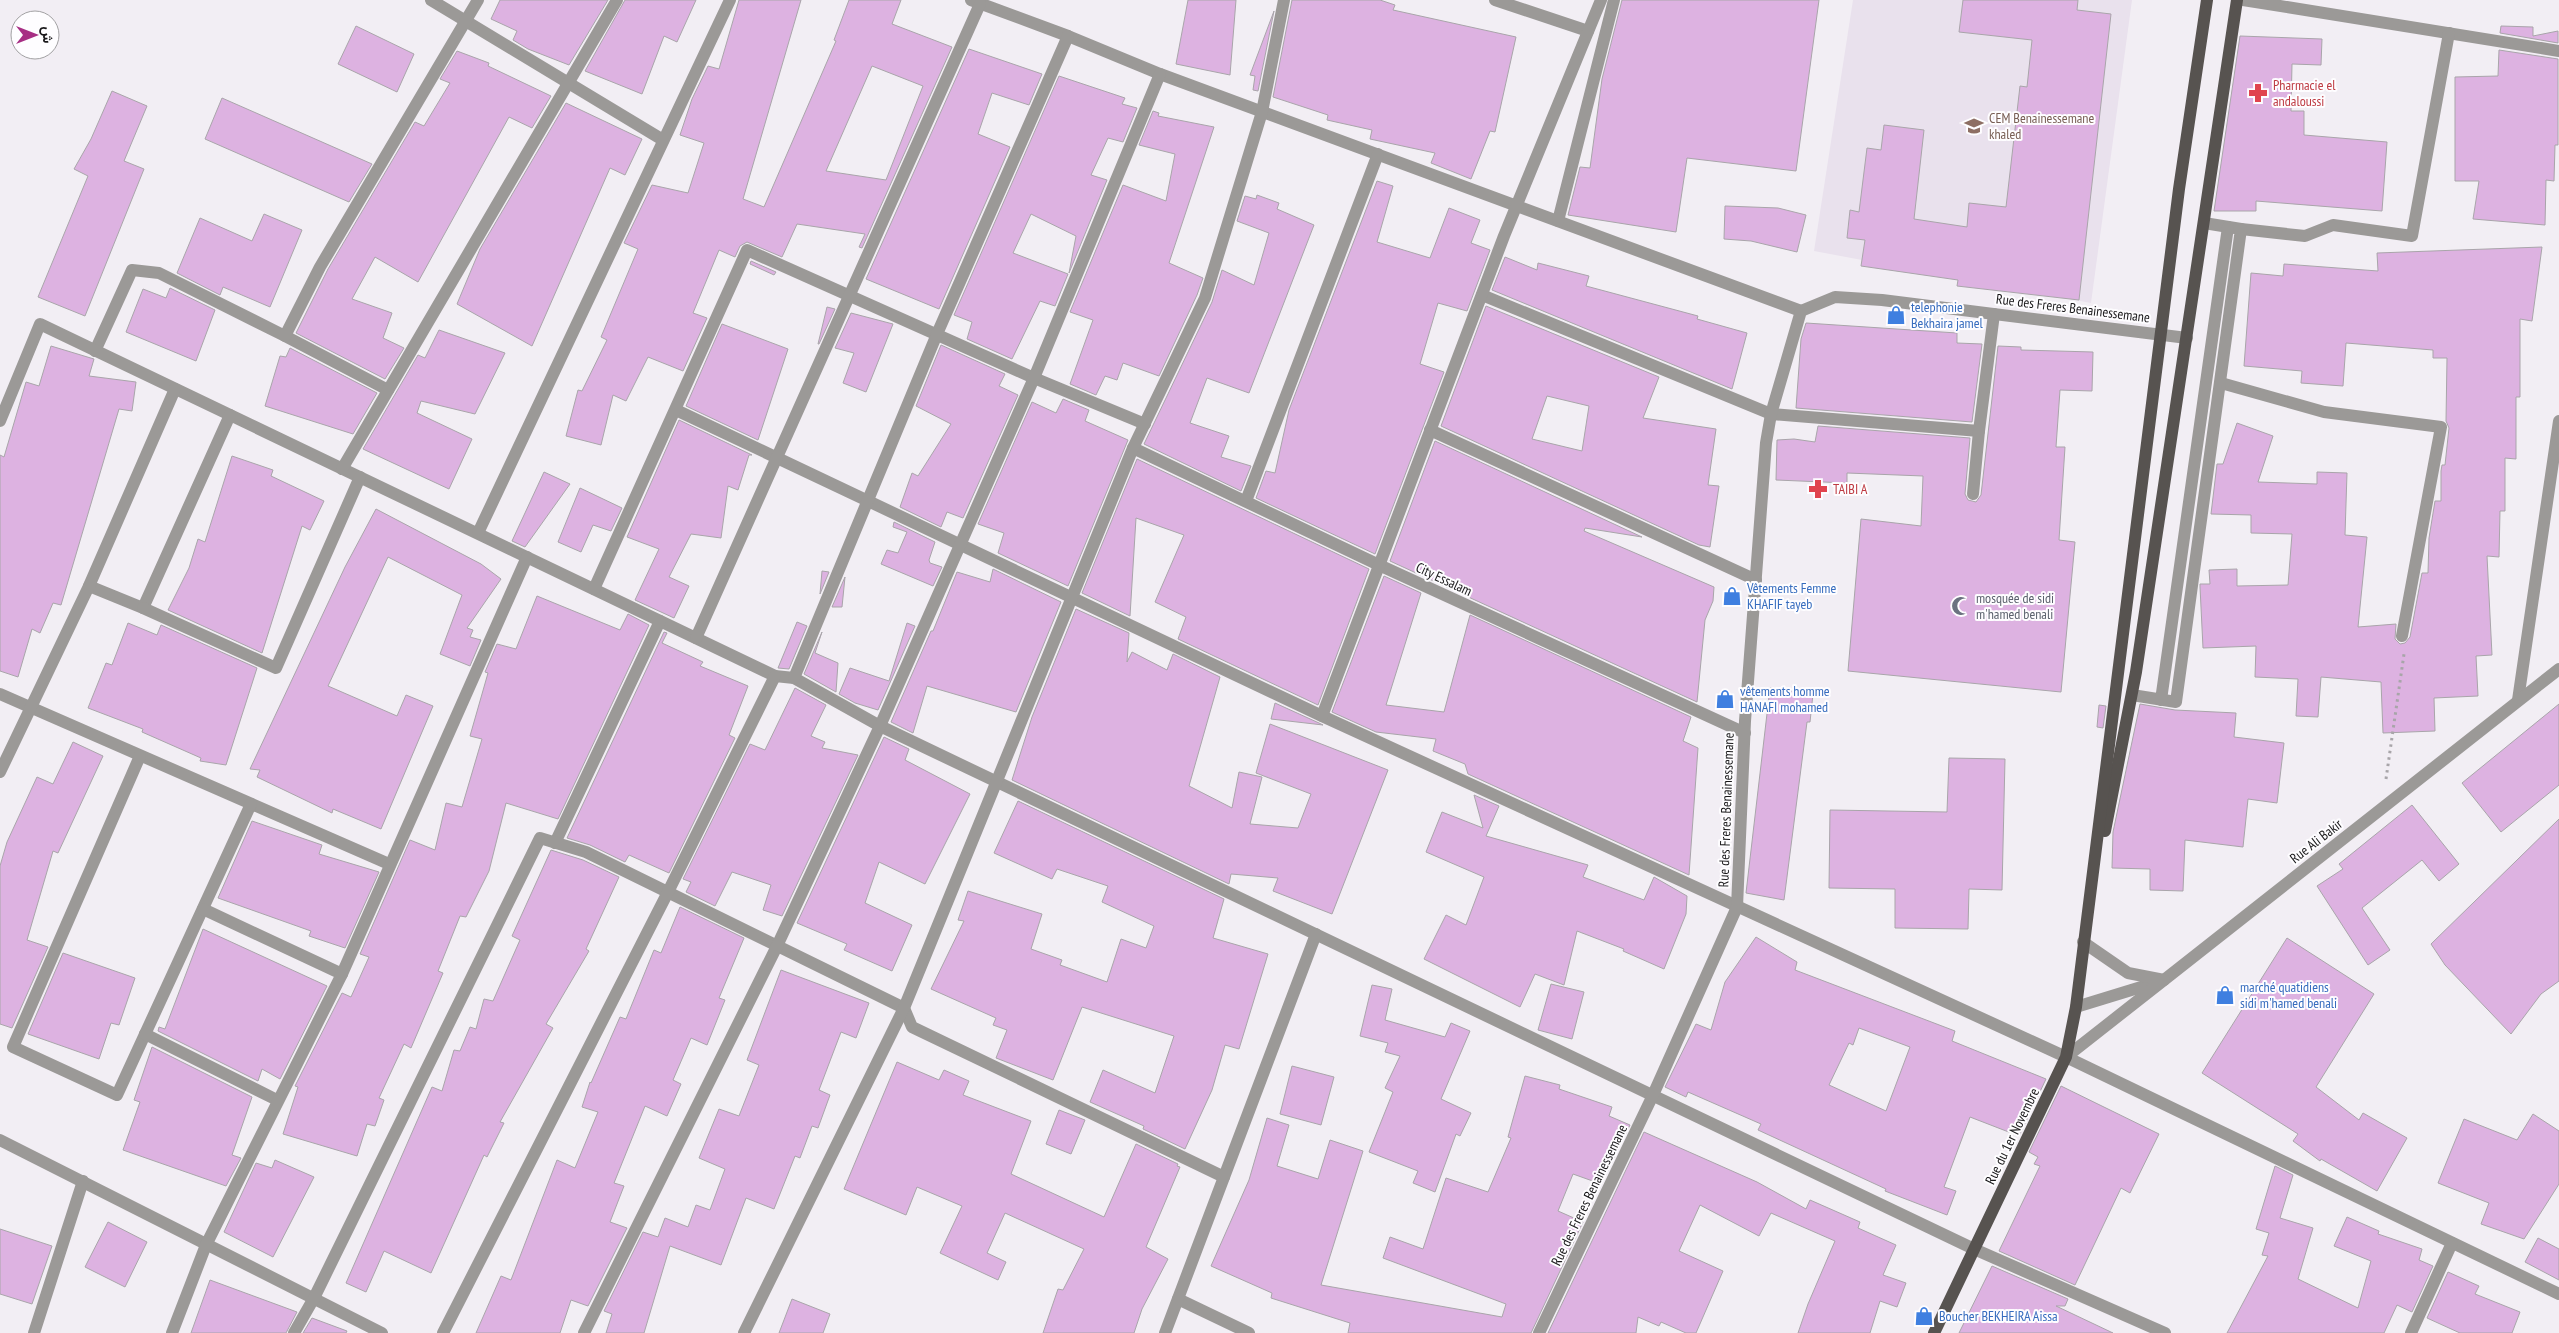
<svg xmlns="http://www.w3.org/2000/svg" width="2559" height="1333" font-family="'PT Sans Narrow',Vazirmatn,sans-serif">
	<rect width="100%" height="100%" fill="#f2eef4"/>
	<polygon fill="#e9e1ed" points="1853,0 2132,0 2091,303 1814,251"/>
	<g fill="#ddb2e1" stroke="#a9a5aa" fill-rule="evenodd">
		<polygon points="500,0 608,0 569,65 528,49 513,40 517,31 491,19"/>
		<polygon points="625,0 696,0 677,42 664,36 642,94 585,71"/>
		<path d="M739 0H801L743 199 764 207 836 41 834 40 849 0H901L892 24 952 47 862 248 859 247 865 234 797 224 782 257 747 242 740 246 735 257 719 250 693 313 707 318 683 371 648 357 626 401 613 395 601 445 566 436 578 390 582 391 607 340 601 337 638 249 624 243 652 185 688 193 704 143 680 135 692 99 708 66 719 69ZM872 66 923 86 886 180 826 171Z"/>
		<polygon points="1188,0 1236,0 1230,75 1176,64"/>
		<polygon points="1292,0 1380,0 1395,5 1393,10 1516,37 1495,132 1490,131 1471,179 1431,163 1435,153 1370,139 1372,130 1327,120 1328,115 1273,97"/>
		<polygon points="1622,0 1819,0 1796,171 1687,158 1676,232 1568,215 1580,167 1590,168 1602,79"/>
		<polygon points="1963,0 2078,0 2077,10 2111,14 2079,300 1957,286 1958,280 1861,266 1865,240 1847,238 1850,210 1859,212 1867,148 1881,150 1884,125 1924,130 1914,219 1967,227 1969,203 2006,207 2020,86 2027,87 2032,40 1959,32"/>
		<polygon points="1274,11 1258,91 1253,90 1255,76 1250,75"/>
		<polygon points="356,26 414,54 397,92 338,64"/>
		<polygon points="2501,26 2533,27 2533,36 2558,31 2558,43 2500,33"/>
		<polygon points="2240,36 2322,39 2321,65 2292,64 2291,111 2304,111 2304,135 2387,142 2382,211 2256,201 2256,211 2214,211"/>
		<polygon points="969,49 1042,74 1029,105 992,93 978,134 1010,147 939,309 866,279"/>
		<polygon points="2499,50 2558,59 2558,145 2555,145 2554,181 2546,180 2545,225 2473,219 2479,181 2455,181 2455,77 2498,76"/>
		<polygon points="457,51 489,63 488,66 551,96 532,128 509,117 418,282 375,257 352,299 392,313 383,338 404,348 385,379 296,333 328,269 415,122 424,126 450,83 440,79"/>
		<polygon points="1059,76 1125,98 1122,104 1137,108 1123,142 1108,138 1091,175 1107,180 1069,273 1076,236 1031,214 1013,253 1068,274 1055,306 1040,301 1012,359 967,339 972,322 954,315"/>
		<polygon points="112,91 147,106 124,161 144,169 85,316 38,297 88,176 74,169 91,139"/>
		<polygon points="222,98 372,164 349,202 205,139"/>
		<polygon points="566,103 642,139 625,175 610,168 532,346 457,304 480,249"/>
		<polygon points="1153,111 1159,113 1158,116 1214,127 1169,263 1203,278 1197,295 1159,376 1123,363 1117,380 1105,376 1096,395 1070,384 1093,320 1070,312 1123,185 1166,201 1175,154 1139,145"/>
		<polygon points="1377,181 1393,186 1377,242 1430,258 1449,208 1480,220 1471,243 1490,250 1467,311 1438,303 1420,364 1444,372 1375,554 1256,498 1266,471 1275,473 1289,410"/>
		<polygon points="1257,195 1279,203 1277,209 1314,225 1249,393 1207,378 1190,423 1229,436 1221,457 1251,466 1241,491 1144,444 1212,302 1222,270 1254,285 1269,233 1237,221 1245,196 1256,199"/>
		<polygon points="1725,206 1778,208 1806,215 1797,252 1751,241 1724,239"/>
		<polygon points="264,214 302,230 270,307 223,287 220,295 177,273 200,218 252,241"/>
		<polygon points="2542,247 2532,321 2520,319 2520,397 2516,397 2516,459 2505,458 2505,511 2500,511 2499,557 2487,556 2492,655 2476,656 2478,696 2434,698 2435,731 2383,733 2381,682 2321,677 2318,717 2296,716 2298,679 2255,677 2256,646 2203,648 2200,587 2200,584 2210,584 2209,570 2237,569 2237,586 2288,585 2292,534 2251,533 2251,515 2211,514 2217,464 2223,464 2237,423 2273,436 2258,482 2317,484 2317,472 2347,473 2345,535 2367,537 2358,627 2396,624 2395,639 2400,644 2405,643 2410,637 2422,573 2428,573 2429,538 2435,501 2441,501 2441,471 2442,465 2445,465 2449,428 2446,421 2447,358 2433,358 2433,350 2346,343 2343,386 2301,383 2302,371 2244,366 2251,273 2283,276 2284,264 2378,271 2377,253"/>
		<polygon points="1505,257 1537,270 1538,263 1589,276 1586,286 1698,316 1697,319 1747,333 1732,389 1492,290"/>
		<polygon points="751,261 776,272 774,275 750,264"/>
		<polygon points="170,288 215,310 196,361 126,332 143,289 166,298"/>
		<path d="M1486 306 1659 377 1643 418 1716 429 1708 485 1719 486 1710 547 1699 545 1441 426ZM1547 396 1589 406 1582 451 1532 439Z"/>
		<polygon points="827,307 835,309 819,344 818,344"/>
		<polygon points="851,313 893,324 866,392 843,383 854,353 835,348"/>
		<polygon points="1806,323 1957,333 1957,343 1982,344 1972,422 1796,408 1801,339"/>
		<polygon points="722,324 788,349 758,440 686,406"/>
		<polygon points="439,330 505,353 475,414 421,401 417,413 472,439 449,489 363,449 418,355 425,358"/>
		<polygon points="941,345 1005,374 999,386 1018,395 963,518 947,512 941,527 900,507 912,473 918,476 951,424 916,406"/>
		<polygon points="51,346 94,359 89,376 136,382 132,411 119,409 61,605 53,603 40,633 32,629 18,677 0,671 0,455 4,457 26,382 39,386"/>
		<polygon points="1998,346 2021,347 2021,350 2093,352 2092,391 2060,390 2056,447 2065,447 2059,540 2075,542 2061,692 1848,671 1861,519 1921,526 1923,476 1847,473 1847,483 1776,480 1777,440 1794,439 1815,442 1818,426 1970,438 1965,494 1968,500 1976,502 1981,495"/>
		<polygon points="290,348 377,393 353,434 265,406 280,356 286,357"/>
		<polygon points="1063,399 1089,410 1085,421 1128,440 1068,586 998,553 1004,533 978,524 1032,402 1056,413"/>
		<polygon points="679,420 752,455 749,455 738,490 728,486 721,538 691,534 669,577 689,586 674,618 635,600 659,549 627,537"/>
		<polygon points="1435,441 1642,537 1585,528 1584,531 1714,587 1713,601 1705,620 1697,702 1390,561"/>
		<polygon points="232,456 273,470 271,476 324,501 310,530 302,526 262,653 168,610 189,568 198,539 205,542"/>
		<polygon points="1137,459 1369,569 1318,705 1178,639 1186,617 1155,602 1184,535 1136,518 1130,616 1082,593"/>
		<polygon points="544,472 570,484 525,547 512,541"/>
		<polygon points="580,488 622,508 611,531 593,525 581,552 558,542"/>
		<polygon points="376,509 481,564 501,579 467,628 473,630 470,637 481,640 470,666 440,654 462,595 388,557 328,686 397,716 406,695 433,706 381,829 333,809 332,813 257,777 260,770 250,769 345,567"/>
		<polygon points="894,522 935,542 929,560 930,563 942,567 933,586 881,564 887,550 898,553 907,532 893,527"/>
		<polygon points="993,569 1061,602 1016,712 927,686 913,733 891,722 931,631 933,631 957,572 990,582"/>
		<polygon points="822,571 829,572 820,594"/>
		<polygon points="1384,576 1421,593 1386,705 1444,712 1470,615 1691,717 1683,741 1698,748 1689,875 1468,774 1465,764 1433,751 1436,739 1376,732 1332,712"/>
		<polygon points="845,577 842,607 832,607"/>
		<polygon points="537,596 620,630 628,614 649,625 558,819 506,803 489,871 466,917 460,916 438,971 443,973 411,1048 404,1044 379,1098 384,1100 375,1126 367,1124 357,1156 283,1134 298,1087 295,1086 342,993 351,997 369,957 360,954 410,840 435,850 446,803 462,807 482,739 470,736 488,673 485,672 497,644 516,649"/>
		<polygon points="1076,609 1129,633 1127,662 1132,652 1167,670 1173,654 1220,677 1189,786 1232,808 1239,772 1262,777 1250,824 1298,828 1311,794 1256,773 1270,724 1388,770 1332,914 1273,891 1278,878 1231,874 1229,884 1012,780 1032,717"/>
		<polygon points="797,622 807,626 789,669 778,668"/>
		<polygon points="128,623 157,635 161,625 257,668 226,765 200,761 201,758 142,732 143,729 88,708 106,663 112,665"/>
		<polygon points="907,623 915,626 878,710 855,703 839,694 850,668 889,681"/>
		<polygon points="664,632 667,633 662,643 703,662 700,666 748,686 729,735 735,738 669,873 629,855 625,862 590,845 567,838"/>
		<polygon points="822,632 815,653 838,663 836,692 804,674"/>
		<polygon points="795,688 826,705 811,736 825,742 822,748 858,755 782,916 763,910 771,885 732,872 715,906 686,892 691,882 683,879 750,744 765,750"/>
		<polygon points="1770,688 1813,694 1810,722 1807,722 1784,900 1746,893"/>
		<polygon points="1275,703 1319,723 1323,725 1271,719"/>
		<polygon points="2140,704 2175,710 2236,713 2234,737 2284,743 2277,803 2248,799 2243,847 2185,840 2183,891 2150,890 2150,869 2112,868 2113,832"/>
		<polygon points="2559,704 2559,785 2501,832 2462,783"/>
		<polygon points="2099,705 2106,706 2103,728 2097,727"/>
		<polygon points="884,737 909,749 905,760 970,794 925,884 879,862 865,903 912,925 892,971 844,950 847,944 797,923"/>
		<polygon points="73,742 103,756 58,853 53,851 27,940 48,947 12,1028 0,1024 0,866 7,842 37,777 53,784"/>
		<polygon points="1949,758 2005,759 2002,890 1969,889 1968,929 1895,928 1895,889 1829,888 1830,810 1947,812"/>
		<polygon points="1474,795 1499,806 1486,836 1588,865 1583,877 1644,900 1654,877 1687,896 1686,914 1664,969 1623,951 1624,949 1577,931 1564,985 1535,974 1520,1007 1424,959 1446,915 1466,925 1484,877 1426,852 1442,812 1483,828"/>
		<polygon points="1018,801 1224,899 1213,938 1268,954 1239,1049 1225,1045 1212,1090 1185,1149 1143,1129 1144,1126 1090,1102 1103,1070 1155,1093 1174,1036 1082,1007 1053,1080 996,1058 1007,1030 993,1025 996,1018 931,989 964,921 958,920 968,891 1042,914 1031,949 1062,960 1060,965 1107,982 1121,939 1146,948 1154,926 1102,902 1108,886 1057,869 1052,879 994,853"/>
		<polygon points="2412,805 2459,864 2439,881 2422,860 2362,908 2390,950 2368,965 2317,886 2343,869 2339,864"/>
		<polygon points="2559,819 2559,981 2541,994 2511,1034 2445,965 2431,944"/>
		<polygon points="252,821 322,845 319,854 379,872 345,948 309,936 311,931 218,898"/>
		<polygon points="551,850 583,860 619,877 586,949 589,951 546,1024 553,1028 500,1122 504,1123 487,1157 484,1155 431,1273 384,1251 366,1292 346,1283 432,1087 442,1091 454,1050 460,1051 470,1027 476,1029 484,999 493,1001 520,940 512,936"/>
		<polygon points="680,907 744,938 719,998 725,1000 707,1045 691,1038 673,1080 681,1084 667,1116 645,1106 614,1183 624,1186 610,1222 627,1228 588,1306 571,1300 560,1333 476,1333 501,1276 511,1280 557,1160 575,1168 598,1112 582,1107 590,1082 591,1083 620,1017 626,1019 654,950 661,953"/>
		<polygon points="203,929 327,986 280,1079 262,1069 258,1081 158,1031 159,1027 165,1029"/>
		<path d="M1756 937 1797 962 1795 970 1955 1031 1952 1041 2046 1079 2019 1136 1970 1117 1944 1187 1956 1191 1947 1215 1885 1191 1886 1189 1758 1130 1761 1124 1688 1092 1686 1097 1665 1087 1696 1024 1711 1030 1725 982ZM1859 1028 1910 1047 1886 1111 1829 1085 1849 1043 1853 1045Z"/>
		<polygon points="2287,938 2374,994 2316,1087 2359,1120 2363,1113 2407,1138 2377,1191 2321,1159 2320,1161 2293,1141 2298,1134 2202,1073"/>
		<polygon points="63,953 135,978 119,1025 111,1023 99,1059 28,1034"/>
		<polygon points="781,970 869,1003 856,1038 841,1032 819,1090 830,1095 818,1128 812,1126 800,1158 795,1156 774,1209 746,1198 721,1265 670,1246 644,1333 606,1333 612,1314 604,1311 643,1232 658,1237 665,1218 688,1227 696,1205 710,1210 725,1169 699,1158 719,1109 739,1116 759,1065 747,1060"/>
		<polygon points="1551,984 1584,992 1572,1039 1538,1030"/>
		<polygon points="1372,985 1392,989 1385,1020 1445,1037 1451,1023 1470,1031 1441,1099 1471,1113 1460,1136 1456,1134 1435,1192 1413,1183 1418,1171 1369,1152 1393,1092 1385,1088 1400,1056 1385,1052 1388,1043 1360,1036"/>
		<polygon points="152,1047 252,1097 232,1155 241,1158 226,1186 123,1150 140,1102 134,1100"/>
		<polygon points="897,1062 939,1080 944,1070 969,1081 963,1095 1031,1121 1011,1174 1104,1217 1136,1144 1178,1164 1177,1166 1180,1167 1146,1247 1168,1259 1142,1309 1134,1333 1043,1333 1058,1289 1063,1290 1084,1249 1005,1213 987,1253 1006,1262 998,1280 940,1253 962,1206 917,1187 906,1215 844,1189"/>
		<polygon points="1292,1066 1334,1077 1321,1125 1280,1114"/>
		<polygon points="1525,1076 1560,1085 1559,1089 1612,1107 1609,1116 1630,1125 1601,1184 1573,1174 1558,1211 1583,1222 1531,1333 1348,1333 1350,1323 1271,1298 1272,1293 1211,1266 1249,1180 1267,1118 1289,1125 1277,1166 1318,1179 1330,1140 1363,1151 1321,1285 1502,1317 1506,1304 1383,1258 1390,1237 1423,1249 1446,1178 1488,1192 1511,1138 1508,1137"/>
		<polygon points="2061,1086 2159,1134 2130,1193 2121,1188 2075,1285 1999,1251 2040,1166 2034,1164 2038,1157 2029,1152"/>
		<polygon points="1059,1110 1085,1120 1071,1154 1046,1144"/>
		<polygon points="2533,1114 2559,1131 2559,1184 2524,1239 2481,1224 2489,1203 2438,1183 2464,1119 2517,1140"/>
		<polygon points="1644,1132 1757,1182 1806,1209 1810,1200 1860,1222 1858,1228 1896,1245 1883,1275 1906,1283 1897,1307 1880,1301 1870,1333 1798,1333 1808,1304 1835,1241 1771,1213 1759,1236 1700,1205 1679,1251 1723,1271 1696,1333 1686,1333 1661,1322 1659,1326 1638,1317 1636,1333 1548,1333"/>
		<polygon points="275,1160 314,1177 273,1257 224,1232 256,1163 272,1168"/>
		<polygon points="2275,1166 2293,1175 2280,1218 2313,1228 2298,1279 2358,1308 2371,1261 2334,1246 2347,1217 2379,1231 2378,1234 2422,1249 2419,1260 2433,1266 2412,1312 2397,1305 2384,1333 2227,1333 2268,1256 2262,1255 2269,1233 2256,1229"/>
		<polygon points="108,1222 147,1242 125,1287 85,1267"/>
		<polygon points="0,1229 52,1246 32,1304 0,1294"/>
		<polygon points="2538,1238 2559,1249 2559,1280 2525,1262"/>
		<polygon points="1992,1266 2068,1299 2065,1306 2056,1306 2113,1333 1959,1333"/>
		<polygon points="2448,1272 2479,1286 2475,1294 2520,1312 2512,1333 2460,1333 2427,1318"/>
		<polygon points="210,1280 297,1312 286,1333 191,1333"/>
		<polygon points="792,1299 830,1314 823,1333 779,1333"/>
		<polygon points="312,1318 347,1331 346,1333 303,1333"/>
	</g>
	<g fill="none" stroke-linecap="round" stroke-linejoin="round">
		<polyline stroke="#a8a5a9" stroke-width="3" stroke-dasharray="2.5 4" stroke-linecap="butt" points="2386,779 2404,654"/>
		<g stroke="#9b9997" stroke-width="12">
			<polyline points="431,0 663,140"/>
			<polyline points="971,0 1068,36 1160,74 1801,311"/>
			<polyline points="1495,0 1588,31"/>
			<polyline points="2243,0 2559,51"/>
			<polyline points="1558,221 1614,0"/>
			<polyline points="2241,229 2305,236 2333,225 2412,236 2449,33"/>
			<polyline points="1482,295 1771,414 1979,431 1994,314"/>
			<polyline points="285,336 388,390"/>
			<polyline points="95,351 132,270 159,273 285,336 320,267 478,0"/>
			<polyline points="2221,383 2324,412 2441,427 2402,636"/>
			<polyline points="676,410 1322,716 2066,1057 2559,1294"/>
			<polyline points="0,421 40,324 775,676 794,678 880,726 1974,1249 2165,1333"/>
			<polyline points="1430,430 1756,580"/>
			<polyline points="1133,448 1379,565 1745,733"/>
			<polyline points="342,469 617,0"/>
			<polyline points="1973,494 1979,431"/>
			<polyline points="1246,501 1378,154"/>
			<polyline points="478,533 730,0"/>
			<polyline points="89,586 143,608 230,415"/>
			<polyline points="594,589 747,250 1034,378 1145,424"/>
			<polyline points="143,608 276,668 360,477"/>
			<polyline points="696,638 980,4"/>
			<polyline points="794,678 937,334 1068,36"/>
			<polyline points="0,694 389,864"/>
			<polyline points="2132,695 2176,702 2241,229 2204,223"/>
			<polyline points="2161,700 2228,227"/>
			<polyline points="2518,700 2559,421"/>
			<polyline points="1322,716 1504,236 1601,0"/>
			<polyline points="140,756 13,1047 117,1095 251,804"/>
			<polyline points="0,772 89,586 175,389"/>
			<polyline points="555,843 660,621"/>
			<polyline points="203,909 342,974"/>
			<polyline points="2076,1007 2164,980 2559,669"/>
			<polyline points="145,1034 277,1100"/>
			<polyline points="2066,1057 2164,980 2128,973 2083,942"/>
			<polyline points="0,1140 382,1333"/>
			<polyline points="1178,1299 1249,1333"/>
			<polyline points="34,1333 83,1181"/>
			<polyline points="172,1333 206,1245 342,974 527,557"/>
			<polyline points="294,1333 314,1298 540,838 586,852 904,1008 912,1027 1224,1177"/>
			<polyline points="443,1333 668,892 775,676"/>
			<polyline points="584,1333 777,946 880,726 1034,378 1160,74"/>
			<polyline points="744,1333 904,1008 1133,448 1205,298 1262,112 1284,0"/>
			<polyline points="1165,1333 1316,934"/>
			<polyline points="1539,1333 1653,1095 1737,907 1745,721 1766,443 1771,414 1801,311 1835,297 1882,300 2187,338"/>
			<polyline points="2411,1333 2452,1243"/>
		</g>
		<g stroke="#575350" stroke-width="12">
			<polyline points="2105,831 2136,672 2237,0"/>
			<polyline points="1934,1333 2066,1057 2076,1007 2179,189 2207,0"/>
		</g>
	</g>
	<defs>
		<g id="pharmacy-bare" transform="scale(1.5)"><path d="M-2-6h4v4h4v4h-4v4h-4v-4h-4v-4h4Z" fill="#e0444e" stroke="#fefdff" stroke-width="2.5" paint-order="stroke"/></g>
		<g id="school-bare" transform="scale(1.5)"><path d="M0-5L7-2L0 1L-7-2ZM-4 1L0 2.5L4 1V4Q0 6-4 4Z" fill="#8d6e63" stroke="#fefdff" stroke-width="2.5" paint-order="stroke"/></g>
		<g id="shop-bare" transform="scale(1.5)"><path d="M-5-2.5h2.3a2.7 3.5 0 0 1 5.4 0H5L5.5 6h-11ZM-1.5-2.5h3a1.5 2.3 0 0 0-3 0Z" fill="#3f7fe0" stroke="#fefdff" stroke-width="2.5" paint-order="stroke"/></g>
		<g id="mosque-bare" transform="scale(1.5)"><path d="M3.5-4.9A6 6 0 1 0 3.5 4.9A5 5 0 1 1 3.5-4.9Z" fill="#6b7280" stroke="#fefdff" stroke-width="2.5" paint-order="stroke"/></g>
	</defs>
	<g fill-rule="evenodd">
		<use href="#pharmacy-bare" x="2258" y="93"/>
		<use href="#school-bare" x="1974" y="126"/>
		<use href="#shop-bare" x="1896" y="315"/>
		<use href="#pharmacy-bare" x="1818" y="489"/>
		<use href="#shop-bare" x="1732" y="596"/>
		<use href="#mosque-bare" x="1961" y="606"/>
		<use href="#shop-bare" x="1725" y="699"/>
		<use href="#shop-bare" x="2225" y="995"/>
		<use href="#shop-bare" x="1924" y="1316"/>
	</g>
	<g text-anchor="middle" stroke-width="4" stroke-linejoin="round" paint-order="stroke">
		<g font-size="14" fill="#be3a42" stroke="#fefdff" text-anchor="start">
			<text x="2273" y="90">Pharmacie el<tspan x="2273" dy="16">andaloussi</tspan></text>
			<text x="1833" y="494">TAIBI A</text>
		</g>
		<g font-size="14" fill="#785e54" stroke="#fefdff" text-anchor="start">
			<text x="1989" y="123">CEM Benainessemane<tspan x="1989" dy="16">khaled</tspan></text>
		</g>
		<g font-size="14" fill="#366cbe" stroke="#fefdff" text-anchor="start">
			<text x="1911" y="312">telephonie<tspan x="1911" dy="16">Bekhaira jamel</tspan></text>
			<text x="1747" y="593">Vêtements Femme<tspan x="1747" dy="16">KHAFIF tayeb</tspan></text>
			<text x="1740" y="696">vêtements homme<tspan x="1740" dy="16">HANAFI mohamed</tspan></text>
			<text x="2240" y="992">marché quatidiens<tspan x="2240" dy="16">sidi m'hamed benali</tspan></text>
			<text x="1939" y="1321">Boucher BEKHEIRA Aissa</text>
		</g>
		<g font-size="14" fill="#181719" stroke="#fefdff">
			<text transform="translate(2073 308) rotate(7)" y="5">Rue des Freres Benainessemane</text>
			<text transform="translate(1444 579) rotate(25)" y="5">City Essalam</text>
			<text transform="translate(1726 810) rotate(-88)" y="5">Rue des Freres Benainessemane</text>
			<text transform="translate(2316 841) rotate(-38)" y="5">Rue Ali Bakir</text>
			<text transform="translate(2012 1136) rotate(-64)" y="5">Rue du 1er Novembre</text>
			<text transform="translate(1589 1195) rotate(-64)" y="5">Rue des Freres Benainessemane</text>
		</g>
		<g font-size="14" fill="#5b616d" stroke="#fefdff" text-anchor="start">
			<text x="1976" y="603">mosquée de sidi<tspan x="1976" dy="16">m'hamed benali</tspan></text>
		</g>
	</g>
	<g transform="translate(35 35) rotate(90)"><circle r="24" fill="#fefdff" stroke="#a2a1a3"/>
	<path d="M0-4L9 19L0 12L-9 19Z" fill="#a72e84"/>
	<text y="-8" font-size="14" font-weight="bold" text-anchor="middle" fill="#181719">ش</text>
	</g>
</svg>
